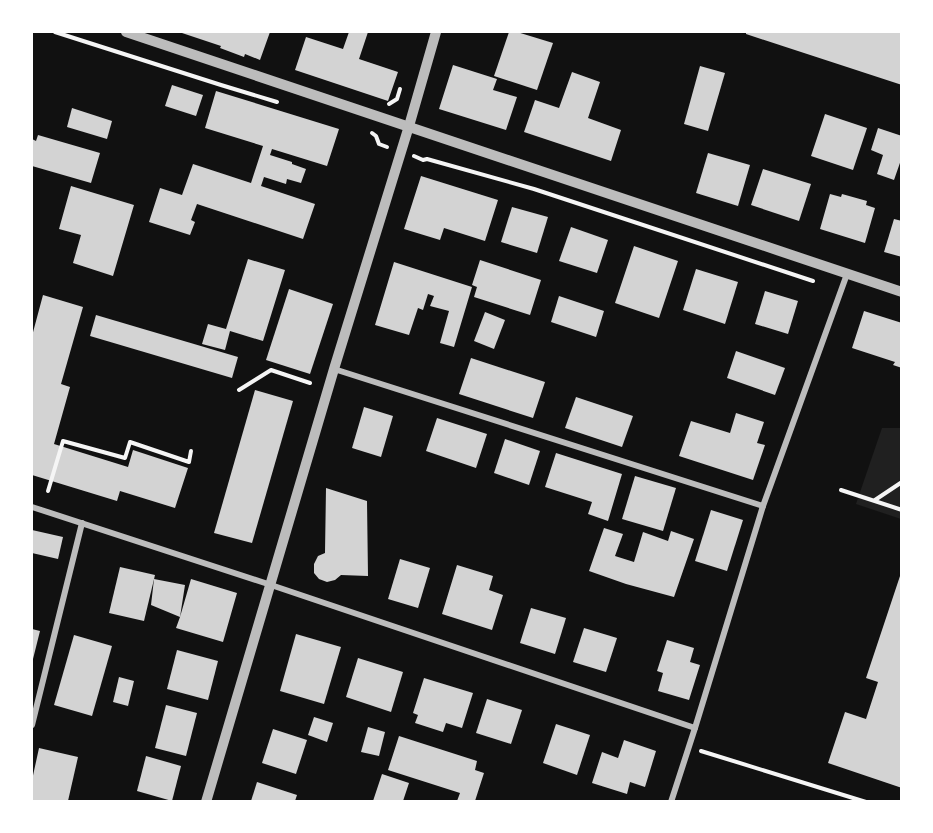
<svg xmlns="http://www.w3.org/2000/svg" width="933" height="833" font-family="Cabin,sans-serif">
	<rect width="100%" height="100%" fill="#111"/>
	<polygon fill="#202020" points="882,428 901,428 901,519 856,504"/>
	<g fill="#d3d3d3">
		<polygon points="179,32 270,32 260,60 245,54 244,57 220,48 221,46"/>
		<polygon points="349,32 368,32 359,59 398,72 388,101 295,70 306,37 343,49"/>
		<polygon points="509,32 517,32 553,43 537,90 494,76"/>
		<polygon points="746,32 902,32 902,85 746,34"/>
		<polygon points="453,65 497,79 493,90 517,97 506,130 439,109"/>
		<polygon points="700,66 725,73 708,131 684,124"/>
		<polygon points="572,72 600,82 588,118 621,130 611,161 524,132 535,100 559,108"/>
		<polygon points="172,85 203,95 196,116 165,106"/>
		<polygon points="216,91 339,129 327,166 272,149 270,155 292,162 292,164 306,169 301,183 287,179 286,184 264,177 261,186 315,204 303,239 197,204 191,220 195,222 190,235 149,222 160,188 182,195 193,164 251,183 263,146 205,128"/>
		<polygon points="72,108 112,121 107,139 67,127"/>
		<polygon points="825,114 867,128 853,170 811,156"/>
		<polygon points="878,128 902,136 902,157 894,180 877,174 883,155 871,150"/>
		<polygon points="38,135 100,153 91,183 32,166 32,139 36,141"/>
		<polygon points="708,153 750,165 738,206 696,193"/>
		<polygon points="763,169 811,184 799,221 751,205"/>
		<polygon points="421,176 498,200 485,241 444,228 440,240 404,229"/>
		<polygon points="71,186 134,205 113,276 73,263 81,235 59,229"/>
		<polygon points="830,194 841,197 842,194 867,201 866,205 875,208 865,243 820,229"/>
		<polygon points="512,207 548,217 537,253 501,242"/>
		<polygon points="894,219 902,221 902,257 884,252"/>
		<polygon points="571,227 608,240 597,273 559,261"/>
		<polygon points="634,246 678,261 659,318 615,303"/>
		<polygon points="248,259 285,270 263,341 230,331 225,350 202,344 208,324 226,329"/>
		<polygon points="480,260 541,280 530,315 474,297 477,287 472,285"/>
		<polygon points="394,262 472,287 454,347 440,343 449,311 430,306 434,296 428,294 423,310 418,308 409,335 375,325"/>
		<polygon points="696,269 738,282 725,324 683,310"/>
		<polygon points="289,289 333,304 310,374 266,360"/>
		<polygon points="765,291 798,301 788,334 755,324"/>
		<polygon points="43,295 83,307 61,384 70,387 54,444 128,467 133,450 188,468 175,508 120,491 117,501 32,475 32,336"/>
		<polygon points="559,296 604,311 596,337 551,322"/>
		<polygon points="864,311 902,323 902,368 893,365 895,362 852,348"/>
		<polygon points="485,312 505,320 494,349 474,341"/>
		<polygon points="96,315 238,357 232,378 90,336"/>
		<polygon points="736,351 785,368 775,395 727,378"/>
		<polygon points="471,358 545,382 533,418 459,394"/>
		<polygon points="255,390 293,401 252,543 214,533"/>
		<polygon points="576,397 633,416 622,447 565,428"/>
		<polygon points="364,407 393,416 381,457 352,448"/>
		<polygon points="736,413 764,422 757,443 765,445 753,480 679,456 691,421 730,433"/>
		<polygon points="437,418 487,434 476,468 426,451"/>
		<polygon points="505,439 540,451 529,485 494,473"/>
		<polygon points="556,453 622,474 608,521 588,514 592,502 545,487"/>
		<polygon points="635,476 676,488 663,531 622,519"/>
		<polygon points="326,488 367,501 368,576 341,575 335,580 327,582 319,579 314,573 314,564 318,556 325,553"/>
		<polygon points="711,510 743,520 727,571 695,561"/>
		<polygon points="604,528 623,534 615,556 634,562 643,532 668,541 671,531 694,539 674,597 626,584 589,571"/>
		<polygon points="32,530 63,537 58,559 32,553"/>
		<polygon points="400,559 430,568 418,608 388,599"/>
		<polygon points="457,565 493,576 489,590 503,595 492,630 442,614"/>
		<polygon points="120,567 155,575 144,621 109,613"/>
		<polygon points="901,573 902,573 902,788 828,763 845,712 866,719 878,682 866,678"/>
		<polygon points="154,579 185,585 180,617 191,579 237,593 223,642 176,628 180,617 151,605"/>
		<polygon points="531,608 566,618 555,654 520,643"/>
		<polygon points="584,628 617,638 606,672 573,662"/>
		<polygon points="32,629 40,631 32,663"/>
		<polygon points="296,634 341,647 324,704 280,691"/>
		<polygon points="74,635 112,646 92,716 54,705"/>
		<polygon points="667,640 694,648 690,662 700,665 689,700 658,691 663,673 657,671"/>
		<polygon points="177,650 218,661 208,700 167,689"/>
		<polygon points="358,658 403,672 391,712 346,697"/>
		<polygon points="119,677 134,681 128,706 113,702"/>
		<polygon points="424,678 473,693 462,728 446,723 443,732 415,723 418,715 413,713"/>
		<polygon points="487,699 522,710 511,744 476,733"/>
		<polygon points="166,705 197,713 186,756 155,748"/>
		<polygon points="314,717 333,723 327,742 308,735"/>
		<polygon points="556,724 590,735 577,775 543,763"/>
		<polygon points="368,727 385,732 379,756 361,752"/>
		<polygon points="273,729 307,740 296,774 262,763"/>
		<polygon points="399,736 477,761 475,770 484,773 475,801 457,801 460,793 388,770"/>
		<polygon points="624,740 656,751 645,787 630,782 627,794 592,783 602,752 618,758"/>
		<polygon points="39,748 78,757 68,801 32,801 32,780"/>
		<polygon points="146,756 181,766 172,801 137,791"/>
		<polygon points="382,774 409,783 403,801 373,801"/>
		<polygon points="257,782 297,795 295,801 251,801"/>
	</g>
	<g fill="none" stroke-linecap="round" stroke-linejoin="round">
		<g stroke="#f5f5f5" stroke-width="4">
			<polyline points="55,32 221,85 277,102"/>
			<polyline points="389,104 397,99 400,89"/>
			<polyline points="372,133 376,136 379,144 387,147"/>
			<polyline points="414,156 423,160 427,159 534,189 813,281"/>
			<polyline points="239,390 271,370 310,383"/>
			<polyline points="841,490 902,510"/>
			<polyline points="48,491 63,441 125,458 130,442 189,462 191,451"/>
			<polyline points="875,500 902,482"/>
			<polyline points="701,751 866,802"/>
		</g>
		<g stroke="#bcbcbc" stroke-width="6">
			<polyline points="334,369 763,506"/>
			<polyline points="32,507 271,585 695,728"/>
			<polyline points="32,725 82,523"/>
			<polyline points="671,802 695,728 763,506 847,274"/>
		</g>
		<g stroke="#bcbcbc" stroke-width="10">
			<polyline points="126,32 902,292"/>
			<polyline points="206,802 334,369 409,126 436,32"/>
		</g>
	</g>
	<rect width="933" height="833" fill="none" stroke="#ffffff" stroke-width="66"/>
</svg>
